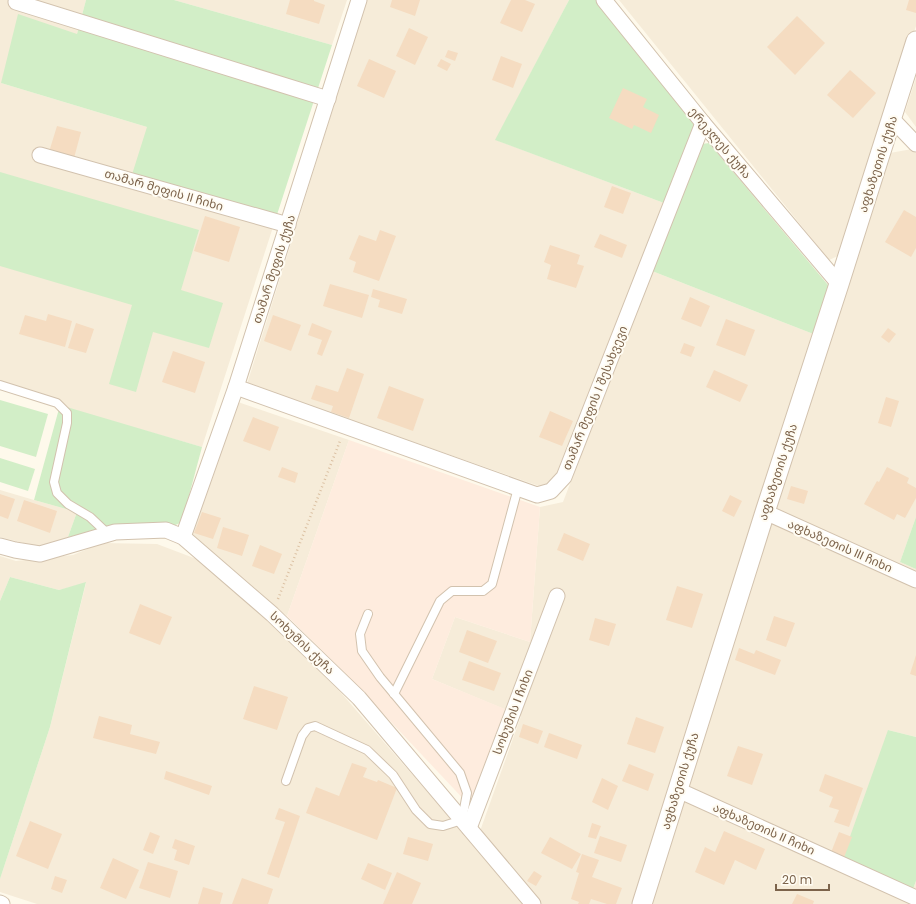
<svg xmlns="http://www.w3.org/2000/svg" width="916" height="904" font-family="Poppins,'Noto Sans Georgian',sans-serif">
	<rect width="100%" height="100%" fill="#fef9eb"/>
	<g fill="#f6ecd9">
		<polygon points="0,0 86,0 77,34 1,83 147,127 273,227 202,447 0,389"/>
		<polygon points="174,0 347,0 332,45"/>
		<polygon points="367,0 569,0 496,140 664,203 557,477 542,487 247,384"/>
		<polygon points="619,0 916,0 916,26 840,255 829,260"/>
		<polygon points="916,78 916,127 905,112"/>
		<polygon points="912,149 916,153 916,517 900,562 916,569 916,737 888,730 913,889 916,881 916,904 647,904 890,153"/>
		<polygon points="652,271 816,335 632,904 539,904 479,834 521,716 432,679 455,617 530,642 540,507 563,502"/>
		<polygon points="238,402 349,440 287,616 193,543 191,536"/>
		<polygon points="0,490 34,500 77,512 68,537 43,548 0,537"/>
		<polygon points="102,543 157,544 207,563 329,679 525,904 37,904 0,892 0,879 50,727 86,583 59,590 10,577 0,601 0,556 16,561 73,555"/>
	</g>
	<polygon fill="#feecde" points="349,440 540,507 530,642 455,617 432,679 505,709 470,806 344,672 287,616"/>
	<g fill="#d2eec7">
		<polygon points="86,0 174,0 332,45 273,227 129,184 147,127 1,83 18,14 77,34"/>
		<polygon points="569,0 596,0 697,122 664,203 495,140"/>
		<polygon points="709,143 828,285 816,335 652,271 702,144"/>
		<polygon points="0,172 199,230 181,290 223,303 209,348 153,332 136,392 109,384 132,305 0,266"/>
		<polygon points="0,400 48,414 36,457 0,446"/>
		<polygon points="60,405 202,447 182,522 169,528 120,526 68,537 77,512 34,500"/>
		<polygon points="0,458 35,469 28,491 0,482"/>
		<polygon points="916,517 916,569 900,562"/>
		<polygon points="10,577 59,590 86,582 50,727 0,879 0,601"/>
		<polygon points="888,730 916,737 916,881 913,889 842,859"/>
	</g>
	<g fill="#f5dcc1">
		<polygon points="290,0 314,0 314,1 325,5 319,24 286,14"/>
		<polygon points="392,0 420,0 415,16 390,7"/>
		<polygon points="511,0 525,0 535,4 522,32 500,23"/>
		<polygon points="909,0 916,0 916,13 906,10"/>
		<polygon points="797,16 825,43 795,75 767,47"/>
		<polygon points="409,28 428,37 415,65 396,56"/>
		<polygon points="448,50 458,53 455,61 445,57"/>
		<polygon points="501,56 522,64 513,88 492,80"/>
		<polygon points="369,59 396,71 384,98 357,86"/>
		<polygon points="441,59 451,64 447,71 437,66"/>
		<polygon points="850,70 876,93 853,118 827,95"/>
		<polygon points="623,88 647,99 643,107 659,115 651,133 634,125 632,129 609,118"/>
		<polygon points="57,126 81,132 74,158 49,152"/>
		<polygon points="612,186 631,193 623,214 604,207"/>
		<polygon points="904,210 916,217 916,248 911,257 885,242"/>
		<polygon points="205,216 240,227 229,262 194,251"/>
		<polygon points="380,230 396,236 379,281 353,272 356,262 349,259 359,235 376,241"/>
		<polygon points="600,234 627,245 622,258 594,247"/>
		<polygon points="550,245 580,255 577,264 584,266 576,288 547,279 551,265 544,262"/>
		<polygon points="330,284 369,295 362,318 323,306"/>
		<polygon points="373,289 407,299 402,314 378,307 380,300 371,297"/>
		<polygon points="690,297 710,306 701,327 681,319"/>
		<polygon points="48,314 72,321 65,347 19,334 25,315 46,321"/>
		<polygon points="273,315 301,325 291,351 264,341"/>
		<polygon points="726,319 755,330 745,356 716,345"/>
		<polygon points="76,323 94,329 86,353 68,348"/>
		<polygon points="312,323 332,331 322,356 317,354 322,340 308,335"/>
		<polygon points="888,328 896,334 889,343 881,337"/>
		<polygon points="684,343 695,347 691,357 680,353"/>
		<polygon points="173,351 205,362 195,393 162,382"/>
		<polygon points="347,368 364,374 349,418 331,412 333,406 311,399 316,385 338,392"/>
		<polygon points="714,370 748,385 740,402 706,387"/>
		<polygon points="389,386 424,399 413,431 377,418"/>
		<polygon points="886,397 899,401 891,427 878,423"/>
		<polygon points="550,411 573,421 562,446 539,437"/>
		<polygon points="253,417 279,427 270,451 243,441"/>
		<polygon points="282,467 298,473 295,483 278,477"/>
		<polygon points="887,467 909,478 907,483 916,488 916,498 905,518 897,514 894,520 864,504 877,481 879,482"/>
		<polygon points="791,486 808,491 804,504 787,499"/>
		<polygon points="0,494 15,499 8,519 0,516"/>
		<polygon points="730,495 742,501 734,517 722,511"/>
		<polygon points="24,500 57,511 50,533 17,521"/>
		<polygon points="202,512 221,518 213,539 194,533"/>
		<polygon points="223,527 249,535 242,556 217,548"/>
		<polygon points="564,533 590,544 583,561 557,550"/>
		<polygon points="260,545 282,554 274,574 252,566"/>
		<polygon points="677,586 703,594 692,628 666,620"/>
		<polygon points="140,604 172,617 160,645 129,633"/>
		<polygon points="774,616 795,623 786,647 766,640"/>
		<polygon points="595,618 616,624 609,646 589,640"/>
		<polygon points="467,630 497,641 488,663 459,652"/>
		<polygon points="739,648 754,654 756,650 781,660 775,675 735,660"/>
		<polygon points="916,655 916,676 910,674"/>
		<polygon points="469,661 501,673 494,691 462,680"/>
		<polygon points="254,686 288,697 277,730 243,719"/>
		<polygon points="99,716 132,725 130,734 160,742 156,754 93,738"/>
		<polygon points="636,717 664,727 655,753 627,744"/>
		<polygon points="523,724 543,731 538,744 519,737"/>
		<polygon points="549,733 582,745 577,759 544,747"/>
		<polygon points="738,746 763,754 752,785 727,776"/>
		<polygon points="352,763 367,768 363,777 377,782 378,780 397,788 377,840 306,813 316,787 339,796"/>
		<polygon points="629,764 654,774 648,791 622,781"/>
		<polygon points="166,771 212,786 209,795 164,779"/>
		<polygon points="825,774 863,788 849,827 834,822 839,810 829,807 833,797 819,791"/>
		<polygon points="602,778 618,786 608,810 592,802"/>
		<polygon points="279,808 300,816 279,878 267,874 285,822 275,819"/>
		<polygon points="30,821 62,834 48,869 16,856"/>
		<polygon points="592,823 601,826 596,839 588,837"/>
		<polygon points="724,831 765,849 756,870 735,860 724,885 695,872 705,847 715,852"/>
		<polygon points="150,832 160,836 153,854 143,850"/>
		<polygon points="839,832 852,837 843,860 830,855"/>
		<polygon points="600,836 627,845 621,862 594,853"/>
		<polygon points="408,837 433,844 428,861 403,854"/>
		<polygon points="550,837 581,854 572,869 541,853"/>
		<polygon points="175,839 195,846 189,865 174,860 177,850 172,848"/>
		<polygon points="582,854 599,860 592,877 622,888 616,904 607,904 591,899 589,904 578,904 579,902 571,899 579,873 576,872"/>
		<polygon points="113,858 139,870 126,899 100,888"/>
		<polygon points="148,862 178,871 170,898 139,888"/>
		<polygon points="368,863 392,873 385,890 361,879"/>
		<polygon points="534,871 542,876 536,886 527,881"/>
		<polygon points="397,872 421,883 412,904 383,904"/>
		<polygon points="55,876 67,880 62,893 51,889"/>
		<polygon points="242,878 273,889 268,904 232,904"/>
		<polygon points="203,887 223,893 220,904 198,904"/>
		<polygon points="797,894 814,901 813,904 792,904"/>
	</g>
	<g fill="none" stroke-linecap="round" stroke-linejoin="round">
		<g stroke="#d2c2ae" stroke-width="10">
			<g id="service">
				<polyline points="0,385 57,403 67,413 67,423 54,482 57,493 68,504 90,517 108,534"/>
				<polyline points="394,694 440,601 452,591 483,591 492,584 518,488"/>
				<polyline points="286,781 302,736 308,728 315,726 367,750 393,775 416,810 430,824 443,826 462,820 467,793 460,773 380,677 362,651 360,634 368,614"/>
			</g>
		</g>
		<g stroke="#d2c2ae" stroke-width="17">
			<g id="minor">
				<polyline points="604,0 703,123 839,284"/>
				<polyline points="16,2 328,99"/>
				<polyline points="892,119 916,144"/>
				<polyline points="40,155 288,225"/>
				<polyline points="236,387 537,495 551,491 564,477 703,123"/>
				<polyline points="765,512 916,580"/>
				<polyline points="183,537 236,387 359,0"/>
				<polyline points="0,546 15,550 40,554 115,532 166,530 183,537 272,614 359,698 533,904"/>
				<polyline points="678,790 916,898"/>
				<polyline points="469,828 557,596"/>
				<polyline points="0,903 2,904"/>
			</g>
		</g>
		<g stroke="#d2c2ae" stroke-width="21">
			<polyline id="tertiary" points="642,904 765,512 839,284 916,41"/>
		</g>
		<polyline stroke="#dbc0a2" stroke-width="2.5" stroke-dasharray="1 3" stroke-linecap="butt" points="278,599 340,441"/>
		<use href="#service" stroke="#fff" stroke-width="8"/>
		<use href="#minor" stroke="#fff" stroke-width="15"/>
		<use href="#tertiary" stroke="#fff" stroke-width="19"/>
	</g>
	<g text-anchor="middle" stroke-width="4" stroke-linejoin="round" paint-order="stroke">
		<g font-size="12" fill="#7c634b" stroke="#fffcf3">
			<text transform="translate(720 143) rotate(50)" y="4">ერეკლეს ქუჩა</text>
			<text transform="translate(878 164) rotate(-72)" y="4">აფხაზეთის ქუჩა</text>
			<text transform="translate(164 190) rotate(16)" y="4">თამარ მეფის II ჩიხი</text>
			<text transform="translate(274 269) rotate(-72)" y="4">თამარ მეფის ქუჩა</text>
			<text transform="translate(595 398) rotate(-68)" y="4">თამარ მეფის I შესახვევი</text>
			<text transform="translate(778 472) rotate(-72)" y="4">აფხაზეთის ქუჩა</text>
			<text transform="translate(840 546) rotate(24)" y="4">აფხაზეთის III ჩიხი</text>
			<text transform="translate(302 643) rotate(44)" y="4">სოხუმის ქუჩა</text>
			<text transform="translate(513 712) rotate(-69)" y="4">სოხუმის I ჩიხი</text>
			<text transform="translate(680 781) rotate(-73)" y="4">აფხაზეთის ქუჩა</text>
			<text transform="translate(764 829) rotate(24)" y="4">აფხაზეთის II ჩიხი</text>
		</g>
	</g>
	<path d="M776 884v6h53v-6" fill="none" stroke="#7c634b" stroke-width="2"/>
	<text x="782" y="884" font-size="12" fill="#7c634b" stroke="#fffcf3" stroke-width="3" paint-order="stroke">20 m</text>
</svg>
